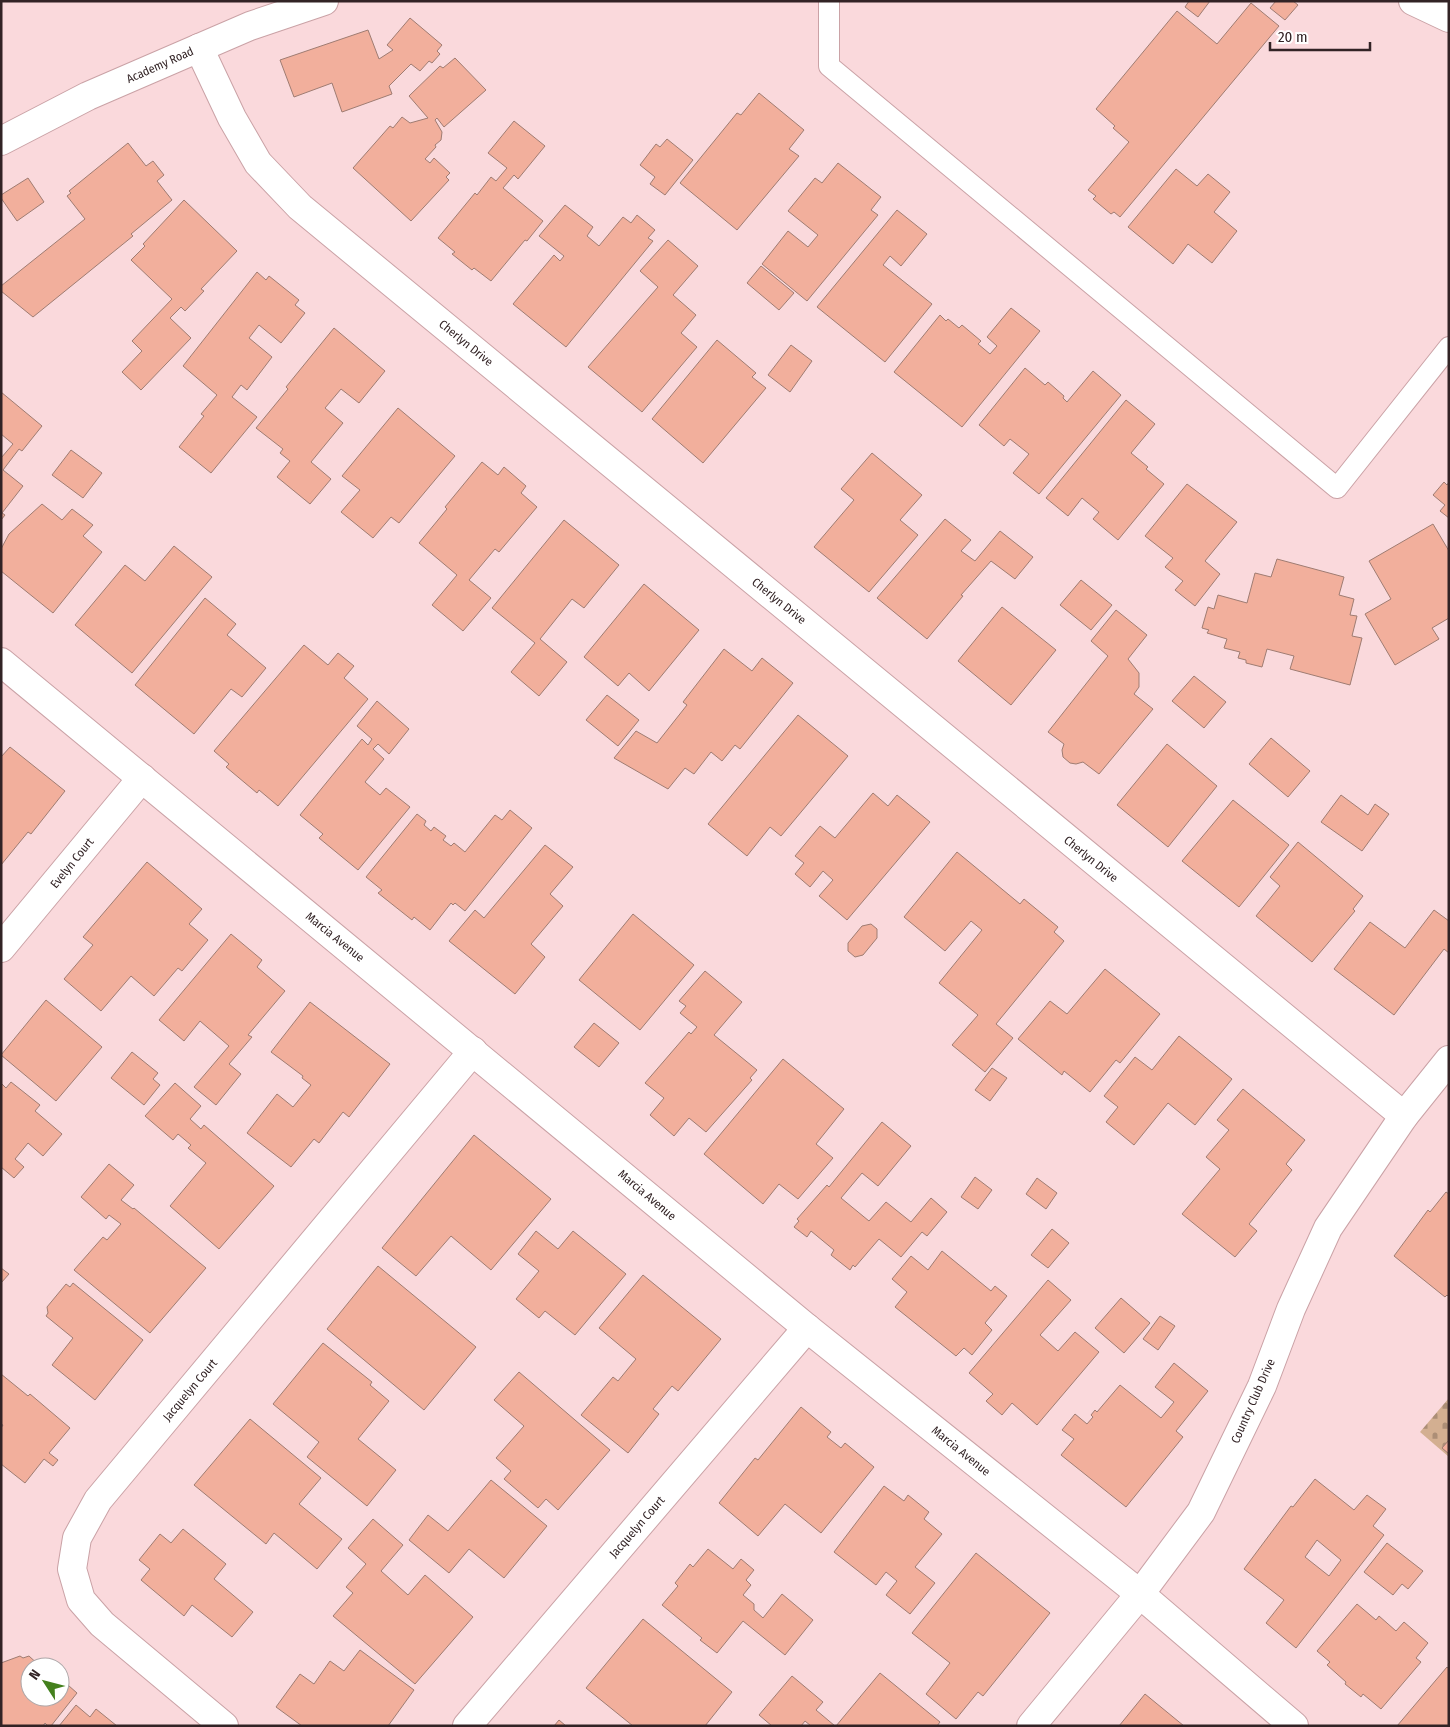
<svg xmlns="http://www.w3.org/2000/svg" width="1450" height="1727" font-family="'Fira Sans Condensed',sans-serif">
	<defs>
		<pattern id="cemetery-stones" width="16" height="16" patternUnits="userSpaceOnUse" patternTransform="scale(1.25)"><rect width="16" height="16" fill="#d3af91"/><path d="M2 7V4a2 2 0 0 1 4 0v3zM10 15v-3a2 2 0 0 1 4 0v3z" fill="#ac8e76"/></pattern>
	</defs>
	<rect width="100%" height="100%" fill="#fad9dc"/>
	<polygon fill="url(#cemetery-stones)" points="1449,1398 1449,1457 1420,1432"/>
	<g fill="#f2af9c" stroke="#9f7c72" fill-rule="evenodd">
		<polygon points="1189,1 1210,1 1198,17 1185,7"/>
		<polygon points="1276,1 1293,1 1298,5 1285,20 1270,8"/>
		<polygon points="1251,3 1279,26 1120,217 1114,212 1111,214 1093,199 1096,196 1088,190 1129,142 1113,128 1115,126 1096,109 1177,11 1217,44"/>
		<polygon points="410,18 442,45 437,51 440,54 432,63 429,61 420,71 411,64 389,86 392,94 342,112 332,83 294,97 280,60 368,30 379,59 393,50 387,45"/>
		<polygon points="455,58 486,90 444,127 437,118 435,120 442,132 441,140 435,145 436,147 425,159 430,163 434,158 450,173 446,177 449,180 411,221 353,168 390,126 393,128 402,117 410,123 428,118 409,96 440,66 443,68"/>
		<polygon points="759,93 804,130 789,149 799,156 737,230 680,183 737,113 741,115"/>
		<polygon points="514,121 545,146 518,179 514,175 503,188 543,221 527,241 525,240 491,281 474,268 472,270 452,254 455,252 438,238 475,193 477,195 491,177 496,181 507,168 488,153"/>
		<polygon points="667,139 693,160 665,195 650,184 655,177 640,165 656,144 660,147"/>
		<polygon points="128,143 146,166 153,161 164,175 157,181 172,200 131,234 133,236 33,317 1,291 1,286 85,219 67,196 71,193 69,191"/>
		<polygon points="838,163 881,197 871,210 878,215 807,301 762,264 788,231 808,247 818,235 788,211 815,178 822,183"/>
		<polygon points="1176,169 1197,186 1208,174 1230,192 1214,212 1237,231 1212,263 1188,244 1173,264 1128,227"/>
		<polygon points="28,178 44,202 17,221 1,198 1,195"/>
		<polygon points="184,200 237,251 201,289 204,291 185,311 181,307 170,318 191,338 141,390 122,372 142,351 132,341 172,299 131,260 145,246 143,244"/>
		<polygon points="565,205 593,227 587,236 599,246 623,217 631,223 637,215 655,230 648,238 653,241 566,347 513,304 554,255 560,261 564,256 539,236"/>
		<polygon points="897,210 927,234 901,266 890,256 883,265 932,304 885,362 817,307"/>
		<polygon points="668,240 698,266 673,295 696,315 681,333 697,347 642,412 588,367 658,287 640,271"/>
		<polygon points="761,266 794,293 779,310 747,283"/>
		<polygon points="257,272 266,280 269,276 299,300 295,305 305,313 281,343 259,325 249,338 272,357 247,390 241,385 232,397 257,417 211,473 179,447 204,416 201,414 217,395 183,366"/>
		<polygon points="1011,308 1040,331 962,427 894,372 940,315 946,321 948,319 959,328 962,325 981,341 978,344 990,354 997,346 987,337"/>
		<polygon points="334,328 385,371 359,403 341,389 325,408 343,423 311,462 331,479 310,504 277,477 290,461 280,453 283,449 256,428 288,389 286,387"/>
		<polygon points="717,340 756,373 752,377 766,388 703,463 652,419"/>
		<polygon points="791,345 812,361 790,392 768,375"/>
		<polygon points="1025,368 1045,385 1048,382 1064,396 1063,398 1067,402 1093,371 1121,395 1039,494 1013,473 1029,454 1010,439 1004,446 979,425"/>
		<polygon points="1,392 42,426 22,451 19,449 3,470 23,486 2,513 5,515 1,520 1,458 13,444 1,434"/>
		<polygon points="1126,400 1155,424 1131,453 1148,467 1146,469 1164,484 1118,540 1093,519 1099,512 1082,498 1068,516 1046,498"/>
		<polygon points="398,408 455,456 399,523 391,517 373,538 341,512 360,490 342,476"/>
		<polygon points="71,450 102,473 83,498 52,475"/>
		<polygon points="872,453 922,495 900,520 918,535 869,592 814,547 854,500 841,489"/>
		<polygon points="482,462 498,475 504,467 526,486 521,493 537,507 499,552 495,549 469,580 491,598 463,631 432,605 457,575 419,543 447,509 445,507"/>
		<polygon points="1444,482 1447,485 1449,482 1449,518 1440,511 1445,505 1433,495"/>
		<polygon points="1187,484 1237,522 1205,561 1220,574 1195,606 1175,590 1183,581 1165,567 1173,558 1145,536"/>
		<polygon points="42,504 62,520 72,509 93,525 83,536 102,552 53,613 1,571 1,549 9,534"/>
		<polygon points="945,519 971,540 961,551 975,561 1000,531 1033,557 1015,579 991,561 961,595 963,596 927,639 877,598"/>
		<polygon points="564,520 619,565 584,608 572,599 540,639 567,662 539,696 511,672 535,643 492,608"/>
		<polygon points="1433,524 1449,551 1449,618 1432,628 1439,639 1395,665 1365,614 1391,599 1369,561"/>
		<polygon points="174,546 212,577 132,673 75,625 125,565 145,581"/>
		<polygon points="1277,559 1344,577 1339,595 1354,599 1350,615 1357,616 1352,636 1362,638 1350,685 1290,669 1294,656 1267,649 1262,667 1246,663 1246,660 1238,658 1240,652 1224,648 1227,639 1207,633 1209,630 1202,628 1208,607 1214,609 1218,595 1247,603 1255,573 1271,577"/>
		<polygon points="1081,580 1112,605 1091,630 1060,605"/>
		<polygon points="644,584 699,630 649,691 629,673 618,686 584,657"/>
		<polygon points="205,598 236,624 227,635 266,668 242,697 231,689 194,734 135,685"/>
		<polygon points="1002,607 1056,650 1011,705 958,661"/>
		<polygon points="1116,610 1147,635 1128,659 1139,673 1139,687 1134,694 1153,709 1099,774 1083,762 1076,764 1070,763 1063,757 1062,750 1064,744 1048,732 1108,656 1091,641"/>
		<polygon points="304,645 328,665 338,653 354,666 344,678 368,699 278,806 259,790 257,793 226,767 229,764 214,751"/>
		<polygon points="724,649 752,671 762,658 793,683 740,749 735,745 722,761 711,752 694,774 685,768 668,789 614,758 636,731 657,743 687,705 683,702"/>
		<polygon points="1194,676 1226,702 1204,728 1172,701"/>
		<polygon points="607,695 639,720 618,746 586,720"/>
		<polygon points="377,701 409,729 389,754 378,744 373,749 384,759 365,782 380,795 386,788 410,807 358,870 319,838 323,834 300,815 362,739 368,745 372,739 357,726"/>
		<polygon points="798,715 848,756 781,836 770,827 747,856 708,824"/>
		<polygon points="1271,738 1310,771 1288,797 1249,764"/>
		<polygon points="1167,744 1217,786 1168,847 1117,805"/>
		<polygon points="10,747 65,791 31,834 28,832 1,865 1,757"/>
		<polygon points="873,793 888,806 897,795 930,822 847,920 819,896 833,880 823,871 810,887 795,874 804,863 795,856 820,826 835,838"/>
		<polygon points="1341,795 1368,815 1375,804 1389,814 1362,851 1321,822"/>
		<polygon points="1233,800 1289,845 1239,907 1182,861"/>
		<polygon points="510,810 532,828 465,911 455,903 453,905 451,903 430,930 414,917 412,920 378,893 382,890 366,877 417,814 426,821 424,825 431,831 434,827 446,836 443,840 451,846 454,843 465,852 495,815 502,820"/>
		<polygon points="1298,842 1363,896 1353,909 1355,911 1312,962 1256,916 1280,886 1270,877"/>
		<polygon points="545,845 573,867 550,894 563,906 531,944 545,957 515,994 449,941 475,910 484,918"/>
		<polygon points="957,852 1020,904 1024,899 1058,927 1054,932 1064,941 996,1024 1013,1038 985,1072 952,1045 978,1015 939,983 982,930 971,921 945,951 904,917"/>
		<polygon points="147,862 202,909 189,924 208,940 182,971 178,968 154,996 131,976 101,1011 64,979 93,945 83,937"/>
		<polygon points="1434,910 1449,921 1449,953 1444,949 1394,1015 1334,969 1370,922 1405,948"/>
		<polygon points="633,914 694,965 640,1030 579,980"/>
		<polygon points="871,924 877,929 877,938 863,955 855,957 848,951 848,943 862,926"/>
		<polygon points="231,934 262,960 257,967 285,991 248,1035 252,1037 229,1064 241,1074 216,1105 194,1087 229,1046 200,1021 184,1041 159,1020"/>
		<polygon points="1105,969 1160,1014 1120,1063 1116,1060 1090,1092 1064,1071 1062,1075 1018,1039 1050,1001 1067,1014"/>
		<polygon points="705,971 742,1002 714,1035 757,1070 750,1078 752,1080 706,1132 689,1118 674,1136 650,1115 664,1098 645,1083 689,1032 691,1034 697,1027 680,1013 686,1006 679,1001"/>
		<polygon points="46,1000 102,1047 56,1101 1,1055"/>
		<polygon points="310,1002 390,1064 349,1117 343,1112 319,1143 314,1139 291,1167 247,1133 277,1094 293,1107 311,1085 302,1078 303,1076 271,1052"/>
		<polygon points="594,1023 619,1043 599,1067 574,1047"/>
		<polygon points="1179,1036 1232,1079 1195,1125 1168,1103 1134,1145 1106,1122 1118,1107 1104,1096 1135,1057 1152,1070"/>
		<polygon points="132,1052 158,1073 153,1079 160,1085 144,1105 111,1078"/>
		<polygon points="783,1059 844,1109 816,1144 833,1158 798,1199 779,1184 763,1204 704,1154"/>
		<polygon points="992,1068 1007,1078 990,1101 975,1090"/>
		<polygon points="11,1082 40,1105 35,1111 62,1134 43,1156 28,1143 15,1159 24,1167 14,1178 1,1167 1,1083 6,1088"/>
		<polygon points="175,1083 201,1106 190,1119 201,1129 204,1125 274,1186 219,1249 170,1206 206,1163 188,1148 191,1145 178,1134 173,1140 145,1116"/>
		<polygon points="1243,1089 1305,1140 1286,1164 1292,1170 1249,1224 1257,1231 1235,1257 1182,1214 1220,1169 1206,1157 1229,1130 1217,1120"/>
		<polygon points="882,1122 911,1146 878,1186 862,1173 841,1198 869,1221 886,1202 911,1222 931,1198 947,1212 927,1236 922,1232 901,1257 879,1239 855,1267 853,1265 850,1270 831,1255 834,1250 811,1231 807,1237 794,1227 799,1221 797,1219 827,1185 829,1187"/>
		<polygon points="474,1135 551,1199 491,1270 451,1236 416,1276 382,1248"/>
		<polygon points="109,1164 134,1185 121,1200 133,1209 134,1208 206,1268 150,1333 74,1270 103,1237 107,1240 121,1224 109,1215 106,1219 81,1197"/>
		<polygon points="975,1177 992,1190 978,1209 961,1197"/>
		<polygon points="1037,1178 1057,1193 1046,1209 1026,1194"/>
		<polygon points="1446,1192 1449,1194 1449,1297 1447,1295 1445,1297 1394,1256 1428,1210 1430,1212"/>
		<polygon points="1052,1229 1069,1243 1048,1268 1031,1255"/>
		<polygon points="536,1231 558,1249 573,1231 626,1274 575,1335 545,1311 539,1318 516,1299 539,1271 518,1254"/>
		<polygon points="942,1251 991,1291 995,1286 1007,1296 985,1323 992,1330 972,1355 964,1348 956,1356 895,1307 907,1292 892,1279 911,1256 928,1270"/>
		<polygon points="378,1266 476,1347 424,1410 327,1329"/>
		<polygon points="1,1268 9,1274 1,1283"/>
		<polygon points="643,1275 721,1339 678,1391 672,1386 653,1409 659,1414 628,1453 581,1415 613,1377 618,1381 636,1359 599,1328"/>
		<polygon points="1048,1280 1071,1300 1040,1335 1058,1351 1075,1332 1099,1352 1037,1425 1012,1403 1002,1415 986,1401 993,1394 969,1373"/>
		<polygon points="73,1283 143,1340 95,1400 52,1365 73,1338 46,1316 48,1313 47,1307 66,1284 70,1287"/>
		<polygon points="1121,1298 1150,1323 1124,1353 1095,1328"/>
		<polygon points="1160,1316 1175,1326 1158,1350 1143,1339"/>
		<polygon points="323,1343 372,1382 370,1385 389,1401 358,1439 396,1470 367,1506 307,1457 319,1442 273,1404"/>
		<polygon points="1174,1363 1208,1391 1176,1431 1183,1437 1126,1507 1061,1455 1074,1439 1062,1430 1075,1414 1087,1424 1093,1417 1091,1415 1095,1410 1097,1412 1120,1385 1161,1418 1174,1402 1155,1387"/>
		<polygon points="519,1372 610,1450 558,1510 546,1499 538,1508 504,1479 511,1471 496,1458 524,1426 494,1400"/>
		<polygon points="1,1374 28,1396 30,1394 70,1428 49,1453 58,1460 53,1466 44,1459 25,1483 1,1464 1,1428 3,1425 1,1424"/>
		<polygon points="801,1407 831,1432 827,1437 841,1448 845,1443 874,1467 821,1533 785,1504 758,1536 719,1503 755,1458 758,1460"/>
		<polygon points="250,1419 321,1478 299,1504 342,1539 317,1569 274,1533 266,1544 194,1485"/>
		<polygon points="1449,1440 1449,1454 1442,1448"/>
		<path d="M1315 1479 1354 1510 1367 1495 1386 1509 1373 1526 1384 1535 1296 1648 1266 1623 1284 1600 1244 1569 1291 1506 1293 1507ZM1317 1540 1341 1560 1329 1576 1305 1557Z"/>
		<polygon points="491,1480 547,1526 504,1578 469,1549 449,1573 409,1540 428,1515 448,1531"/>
		<polygon points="884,1486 904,1501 908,1495 929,1512 924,1519 942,1534 915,1567 935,1583 910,1614 886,1595 897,1581 886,1572 876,1585 834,1552"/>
		<polygon points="373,1519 403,1545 381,1571 408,1595 425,1575 473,1617 415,1684 333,1616 353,1593 346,1587 366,1564 348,1548"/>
		<polygon points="183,1529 226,1564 214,1579 253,1612 232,1637 192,1605 184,1616 141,1580 150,1569 139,1560 160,1534 171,1543"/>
		<polygon points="1387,1543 1423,1571 1408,1589 1402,1584 1393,1595 1364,1572"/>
		<polygon points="708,1549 733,1569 741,1559 754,1570 746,1580 751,1585 743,1595 754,1604 754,1610 763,1618 782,1594 813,1620 785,1655 743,1621 717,1653 700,1640 702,1638 662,1605 678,1586 675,1583 690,1564 693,1567"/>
		<polygon points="976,1553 1050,1613 983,1696 978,1692 956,1719 926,1694 950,1663 912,1633"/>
		<polygon points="1357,1604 1376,1620 1379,1616 1396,1631 1404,1622 1428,1643 1416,1658 1421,1662 1381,1709 1363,1694 1361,1697 1345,1684 1346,1682 1327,1665 1330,1662 1317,1651"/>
		<polygon points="643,1619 732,1692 705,1726 633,1726 586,1688"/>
		<polygon points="360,1650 414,1690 388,1726 302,1726 276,1707 300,1674 314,1684 330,1661 344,1671"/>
		<polygon points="20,1656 23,1658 29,1656 41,1667 30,1667 30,1697 60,1697 60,1678 77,1693 51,1726 48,1726 45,1723 43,1726 1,1726 1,1663"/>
		<polygon points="1447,1667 1449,1669 1449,1726 1397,1726"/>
		<polygon points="880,1673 940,1722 937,1726 836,1726"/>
		<polygon points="792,1676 823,1702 816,1710 835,1726 811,1726 805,1721 801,1726 772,1726 759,1715"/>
		<polygon points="1145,1694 1184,1726 1119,1726"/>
		<polygon points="76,1705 90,1717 96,1709 117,1726 59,1726"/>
		<polygon points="559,1720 566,1726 554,1726"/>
	</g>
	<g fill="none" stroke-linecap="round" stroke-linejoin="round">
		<g stroke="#caa2a6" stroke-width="22">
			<polyline id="service" points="829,1 829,66 1337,488 1449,347"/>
		</g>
		<g stroke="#caa2a6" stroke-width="30">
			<g id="minor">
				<polyline points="1413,1 1449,18"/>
				<polyline points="199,48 232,118 258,163 300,207 1404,1116"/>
				<polyline points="1,141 88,96 199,48 250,26 324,1"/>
				<polyline points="1,662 807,1328 1140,1594 1294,1726"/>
				<polyline points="1,948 142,778"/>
				<polyline points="224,1726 102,1624 81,1600 72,1569 77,1538 98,1500 473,1051"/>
				<polyline points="467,1726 807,1328"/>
				<polyline points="1031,1726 1140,1594 1201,1512 1262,1386 1291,1309 1328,1228 1404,1116 1449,1060"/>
			</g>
		</g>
		<use href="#service" stroke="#fff" stroke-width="20"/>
		<use href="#minor" stroke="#fff" stroke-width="28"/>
	</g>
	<g text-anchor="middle" stroke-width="4" stroke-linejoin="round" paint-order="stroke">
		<g font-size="12" fill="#322325" stroke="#fff">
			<text transform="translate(160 65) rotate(-24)" y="4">Academy Road</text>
			<text transform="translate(466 343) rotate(39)" y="4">Cherlyn Drive</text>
			<text transform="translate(779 601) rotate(39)" y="4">Cherlyn Drive</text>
			<text transform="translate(1091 859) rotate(39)" y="4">Cherlyn Drive</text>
			<text transform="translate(72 863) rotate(-51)" y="4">Evelyn Court</text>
			<text transform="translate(335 937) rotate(39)" y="4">Marcia Avenue</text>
			<text transform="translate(647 1195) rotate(40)" y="4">Marcia Avenue</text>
			<text transform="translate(190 1390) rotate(-50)" y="4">Jacquelyn Court</text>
			<text transform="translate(1253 1401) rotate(-66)" y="4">Country Club Drive</text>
			<text transform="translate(961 1451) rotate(39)" y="4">Marcia Avenue</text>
			<text transform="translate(637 1527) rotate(-49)" y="4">Jacquelyn Court</text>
		</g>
	</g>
	<rect width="1450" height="1727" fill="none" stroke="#322325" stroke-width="5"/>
	<g transform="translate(45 1682) rotate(306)"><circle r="24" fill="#ffffff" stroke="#ada7a8"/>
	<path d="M0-4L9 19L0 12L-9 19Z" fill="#44801d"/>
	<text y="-8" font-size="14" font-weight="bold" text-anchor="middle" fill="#322325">N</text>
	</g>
	<path d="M1270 42v8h100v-8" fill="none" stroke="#322325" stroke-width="2.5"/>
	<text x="1278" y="42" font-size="15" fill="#322325" stroke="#ffffff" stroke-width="4" paint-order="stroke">20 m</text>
</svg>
